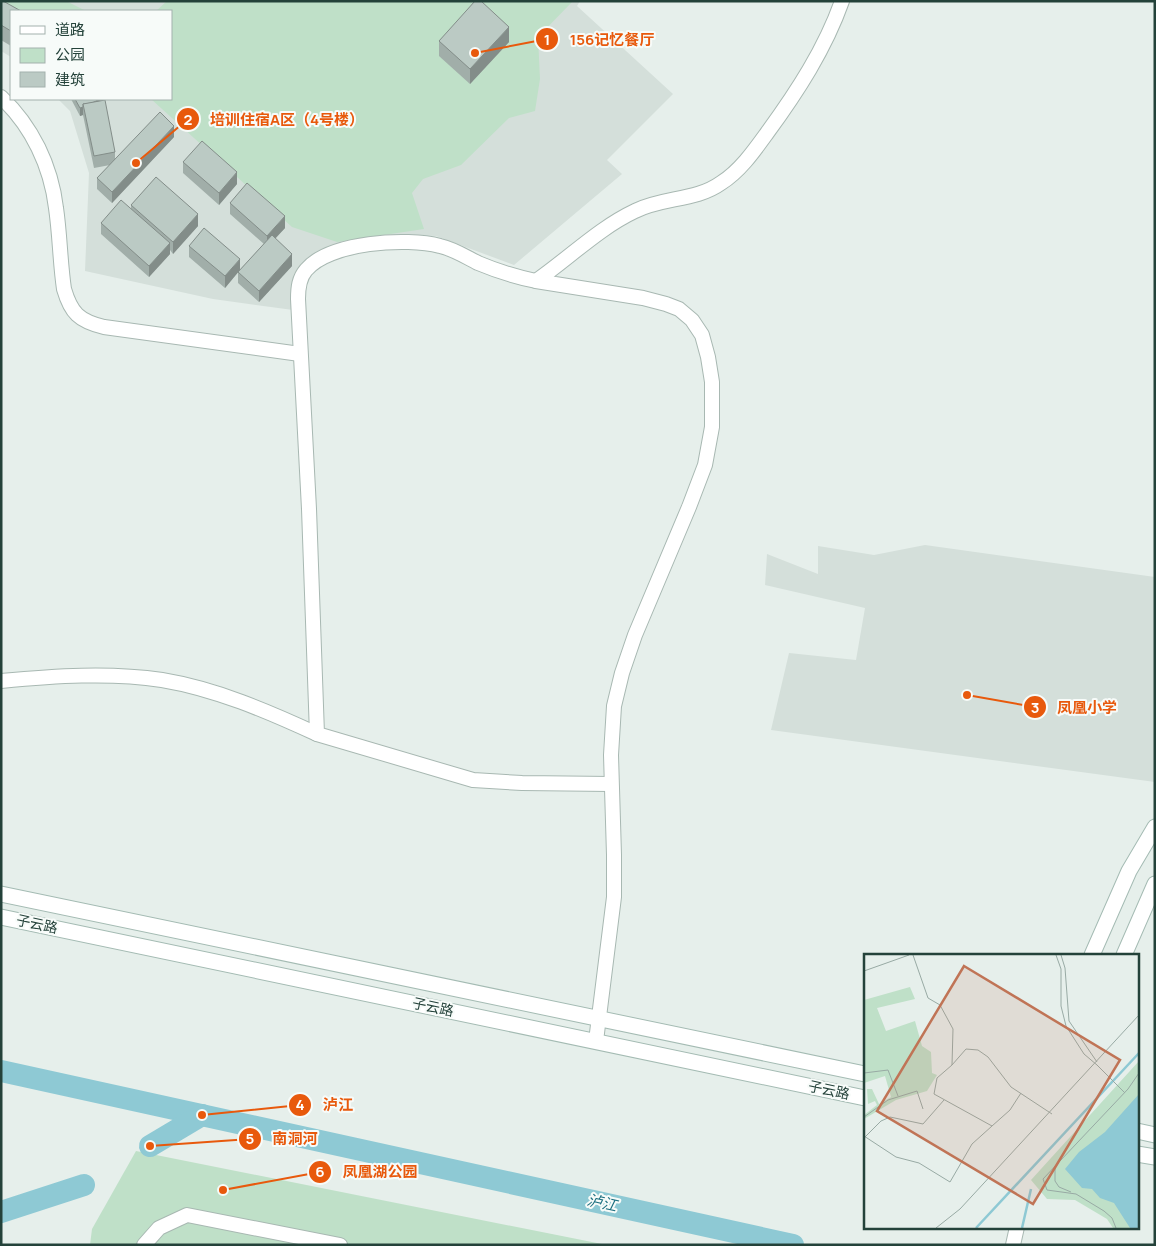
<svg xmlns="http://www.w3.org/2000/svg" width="1156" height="1246" font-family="Manrope,'Noto Sans SC',sans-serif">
	<rect width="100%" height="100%" fill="#e6efeb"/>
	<g fill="#d4dfda">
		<polygon points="1,1 580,1 577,6 673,94 607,160 622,174 514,265 436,236 415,235 372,239 308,261 293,310 213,299 85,271 89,173 70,111 58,99 171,99 171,11 11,11 11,57 1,51"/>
		<polygon points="925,545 1155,577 1155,782 771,730 789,653 856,660 865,608 765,585 767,554 818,574 818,546 874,555"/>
	</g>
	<g fill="#bfe0c8">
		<polygon points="1,1 66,1 86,11 11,11"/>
		<polygon points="167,1 573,1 538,37 540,79 535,111 509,118 461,165 423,179 412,193 424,229 337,242 292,227 151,99 171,99 171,11 156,11"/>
		<polygon points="136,1151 607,1245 90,1245 92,1229"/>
	</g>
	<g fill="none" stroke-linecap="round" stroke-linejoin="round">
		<g stroke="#8ec9d4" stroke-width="22">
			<polyline points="1,1071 793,1245"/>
			<polyline points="150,1146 202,1115"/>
			<polyline points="1,1212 84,1185"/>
		</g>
		<g stroke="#a8b8b2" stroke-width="16">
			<g id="minor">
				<path d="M1 97C32 126 51 166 56 208 60 235 60 262 64 289 71 313 79 321 104 327L300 354"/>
				<path d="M536 281C516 277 497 271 478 263 466 257 454 249 440 246 407 237 329 242 306 270 299 278 298 288 298 299L309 509 317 734 473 780 522 783 611 784"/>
				<path d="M1 681C54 676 109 672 162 680 216 689 267 711 317 734"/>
				<path d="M596 1041 614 897V855L611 755 614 706 622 673 635 635 689 507 705 465 712 427V382L708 357 702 335 692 320 679 309 666 304 643 298 536 281C569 258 599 228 635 211 663 197 696 201 721 183 740 171 754 151 767 133 797 92 825 49 842 1"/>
				<polyline points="144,1245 159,1228 187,1215 340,1245"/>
				<polyline points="1013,1245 1017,1227"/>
			</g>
		</g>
		<g stroke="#a4bbb3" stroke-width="17">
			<g id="secondary">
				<polyline points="1,894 865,1074"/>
				<polyline points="1,917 865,1098"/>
				<polyline points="1092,955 1129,871 1155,827"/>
				<polyline points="1124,955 1155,884"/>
				<polyline points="1137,1131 1155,1135"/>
				<polyline points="1137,1154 1155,1157"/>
			</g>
		</g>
		<use href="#minor" stroke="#fff" stroke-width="14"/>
		<use href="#secondary" stroke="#fff" stroke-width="15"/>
	</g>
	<g fill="#a1aea9">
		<polygon points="1,1 11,11 11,46 1,40"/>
		<polygon points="439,41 509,42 470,84 439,56"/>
		<polygon points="71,99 102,99 115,152 115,159 174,137 112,203 97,189 97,178 110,165 94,168 83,115 80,116"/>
		<polygon points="183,162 237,184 219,205 183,173"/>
		<polygon points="230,203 285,228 275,239 292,266 259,302 238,283 238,272 225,288 189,257 189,246 240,270 264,244 230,214"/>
		<polygon points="131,205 198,226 173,254 170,250 170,254 149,277 101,234 101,223 131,209"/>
	</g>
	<g fill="#838d89">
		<polygon points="509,27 509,42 470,84 470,69"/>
		<polygon points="100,99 102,99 102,105 83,107"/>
		<polygon points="83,107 83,115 80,116 80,108"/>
		<polygon points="174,126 174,137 112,203 112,192"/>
		<polygon points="237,172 237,184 219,205 219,193"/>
		<polygon points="198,214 198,226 173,254 173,242"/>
		<polygon points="285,216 285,228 267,247 267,236"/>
		<polygon points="170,243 170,254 149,277 149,266"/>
		<polygon points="292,254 292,266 259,302 259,291"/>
		<polygon points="240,259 240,270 225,288 225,276"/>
	</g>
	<g fill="#bbcac4" stroke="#838d89">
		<polygon points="1,1 3,1 21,11 11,11 11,31 1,25"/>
		<polygon points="475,1 481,1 509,27 470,69 439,41"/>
		<polygon points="75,99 100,99 92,103 83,104 83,107 80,108"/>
		<polygon points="105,100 115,152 94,156 83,104"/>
		<polygon points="160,112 174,126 112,192 97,178"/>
		<polygon points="202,141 237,172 219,193 183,162"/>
		<polygon points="156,177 198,214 173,242 131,205"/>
		<polygon points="247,183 285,216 267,236 230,203"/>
		<polygon points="121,200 170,243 149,266 101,223"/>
		<polygon points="204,228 240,259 225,276 189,246"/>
		<polygon points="272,235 292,254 259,291 238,272"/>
	</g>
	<g text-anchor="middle" stroke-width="4" stroke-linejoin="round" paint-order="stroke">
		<g font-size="14" fill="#24423a" stroke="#f7fbf9">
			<text transform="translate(37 924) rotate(12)" y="5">子云路</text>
			<text transform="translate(433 1007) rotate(12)" y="5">子云路</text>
			<text transform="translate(829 1090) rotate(12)" y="5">子云路</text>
		</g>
		<g font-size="15" font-style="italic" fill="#1c6f80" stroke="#f7fbf9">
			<text transform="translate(602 1203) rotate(12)" y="5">泸江</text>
		</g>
	</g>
	<g transform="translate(864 954)">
		<rect width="275" height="275" fill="#e6efeb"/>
		<path d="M46 33 51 45 13 54 22 77 51 67 58 92 67 98 68 119 73 121 63 137 32 146 0 165V161L13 151 11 147 4 150 3 135H8L15 150 27 143 21 122 0 129V46ZM275 107V274H249L243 265 211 246 183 245 167 226Z" fill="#bfe0c8"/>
		<path d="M275 140V274H266L250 249 236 244 228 235 218 234 201 215 215 198 241 178Z" fill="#8ec9d4"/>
		<path fill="none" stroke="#8ec9d4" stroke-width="2.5" d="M112 274 275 99M158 274 167 235"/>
		<path fill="none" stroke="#98aaa4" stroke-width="1" d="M49 1 64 44 76 51 89 75 88 111 102 95 114 96 124 103 147 133 188 160M192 1 197 15V52L202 72 220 100 233 111M197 1 201 14 205 67 233 108M0 17 45 1M88 111 73 124 70 140 128 172 146 156 157 139M233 111 261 139M0 119 24 116 34 142M0 163 24 146 53 137 59 155M0 182 32 203 55 209 86 228 108 190 128 172M1 183 17 167 26 163 59 170 80 146M191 212V227L195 233 207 238M72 274 96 255 275 61M252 274 248 264 240 257 212 240 183 236 179 225 264 135 275 119"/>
		<path fill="#c07456" fill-opacity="0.15" stroke="#c07456" stroke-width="2.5" d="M100 12 256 106 169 250 13 157Z"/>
		<rect width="275" height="275" fill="none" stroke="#24423a" stroke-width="2.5"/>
	</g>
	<path fill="none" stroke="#e8590c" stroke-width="2" d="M475 53L547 39M136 163L188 119M967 695L1035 707M202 1115L300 1105M150 1146L250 1139M223 1190L320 1172"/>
	<g fill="#e8590c" stroke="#f7fbf9" stroke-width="2">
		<circle cx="475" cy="53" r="5"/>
		<circle cx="136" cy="163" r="5"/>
		<circle cx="967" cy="695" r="5"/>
		<circle cx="202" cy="1115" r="5"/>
		<circle cx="150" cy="1146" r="5"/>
		<circle cx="223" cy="1190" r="5"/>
		<circle cx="547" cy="39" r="12"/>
		<circle cx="188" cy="119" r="12"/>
		<circle cx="1035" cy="707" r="12"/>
		<circle cx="300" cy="1105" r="12"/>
		<circle cx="250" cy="1139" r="12"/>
		<circle cx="320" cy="1172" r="12"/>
	</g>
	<g font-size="15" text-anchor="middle" font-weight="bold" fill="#fff">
		<text x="547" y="45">1</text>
		<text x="188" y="125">2</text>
		<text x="1035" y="713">3</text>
		<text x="300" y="1110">4</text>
		<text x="250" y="1144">5</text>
		<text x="320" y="1177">6</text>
	</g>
	<g font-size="15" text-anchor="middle" font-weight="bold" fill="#e8590c" stroke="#f7fbf9" stroke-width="4" stroke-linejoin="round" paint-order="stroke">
		<text x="612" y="45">156记忆餐厅</text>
		<text x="287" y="125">培训住宿A区（4号楼）</text>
		<text x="1087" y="713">凤凰小学</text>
		<text x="338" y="1110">泸江</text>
		<text x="295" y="1144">南洞河</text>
		<text x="380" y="1177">凤凰湖公园</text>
	</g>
	<rect width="1156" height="1246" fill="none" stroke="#24423a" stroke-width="5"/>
	<rect x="10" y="10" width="162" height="90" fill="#f7fbf9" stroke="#a3b1ad"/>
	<rect x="20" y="26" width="25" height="8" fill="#ffffff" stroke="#a3b1ad"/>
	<text x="55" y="35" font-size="15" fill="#24423a">道路</text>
	<rect x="20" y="48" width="25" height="15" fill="#bfe0c8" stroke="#a3b1ad"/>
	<text x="55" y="60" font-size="15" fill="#24423a">公园</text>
	<rect x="20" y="72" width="25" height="15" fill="#bbcac4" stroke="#a3b1ad"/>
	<text x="55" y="85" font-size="15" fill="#24423a">建筑</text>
</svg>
